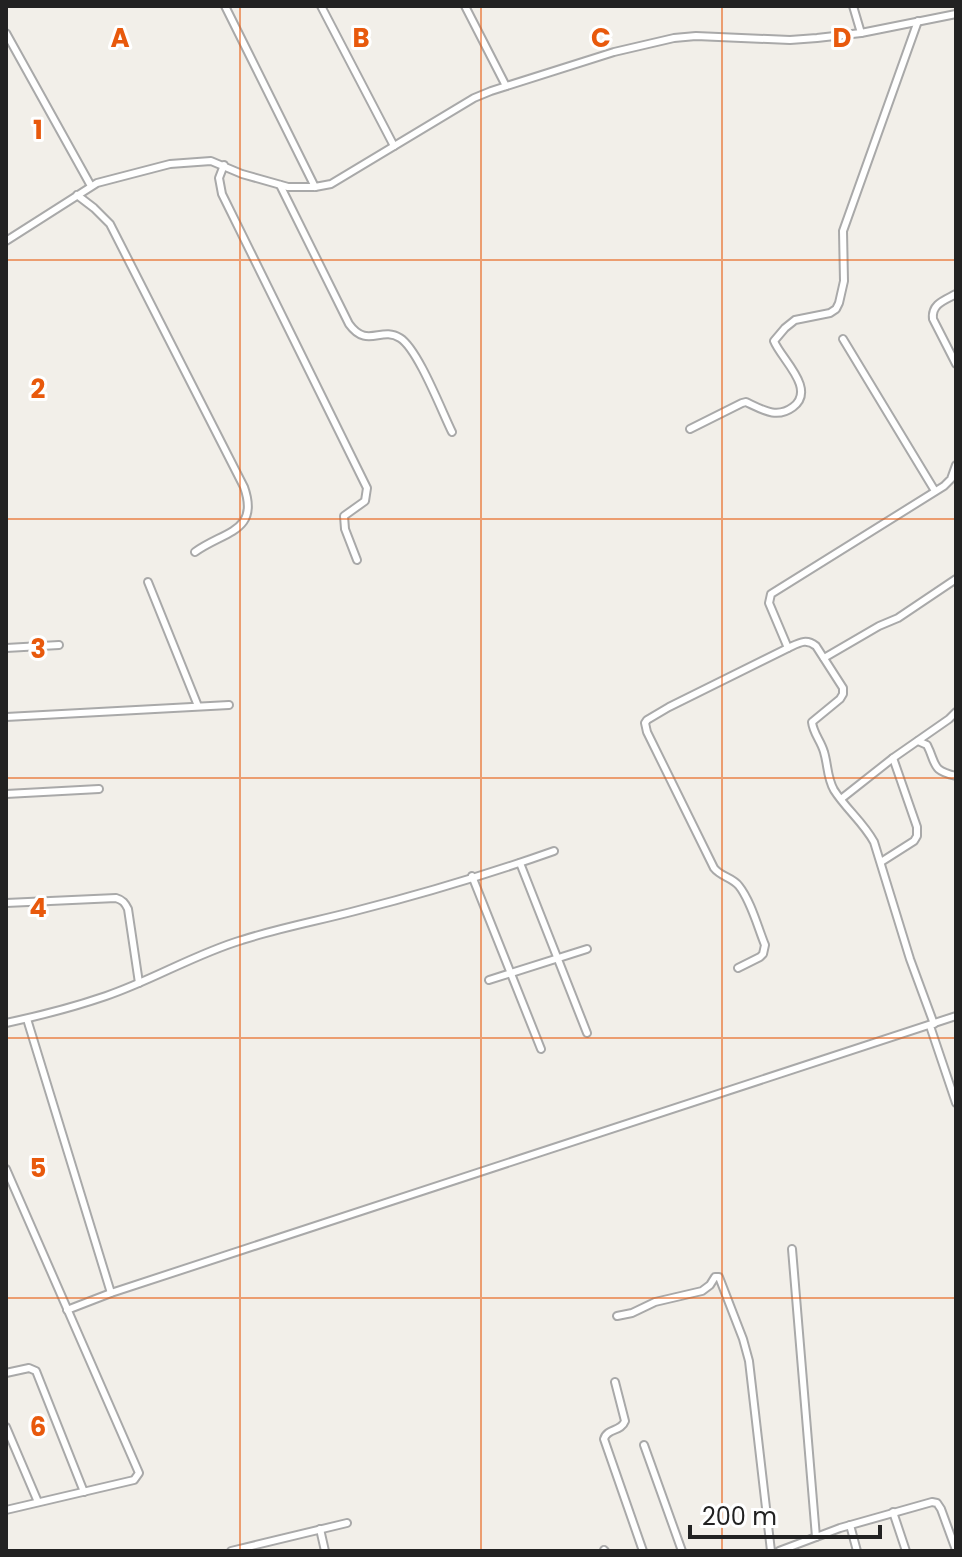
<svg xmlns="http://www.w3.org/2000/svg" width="962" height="1557" font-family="Poppins,sans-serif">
	<rect width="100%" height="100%" fill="#f2efe9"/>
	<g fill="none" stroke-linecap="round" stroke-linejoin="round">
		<g stroke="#a9a9a9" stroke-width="10">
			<g id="minor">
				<polyline points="225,6 315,187"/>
				<polyline points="321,6 394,146"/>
				<polyline points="465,6 506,86"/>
				<polyline points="853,6 861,33"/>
				<polyline points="6,33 91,186"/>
				<polyline points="224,165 219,178 222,194 367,488 365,501 344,516 345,529 357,560"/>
				<path d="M280 185 349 324C367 349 381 326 400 338 418 349 442 412 452 432"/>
				<path d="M77 195 94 208 110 224 244 487C260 532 224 531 195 552"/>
				<polyline points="6,241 97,183 170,164 211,161 242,174 288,187 315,187 331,184 474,98 491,91 614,52 674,38 696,36 790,40 817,38 861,33 956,14"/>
				<path d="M956 294C945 300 931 304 933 319L956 364"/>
				<polyline points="843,339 935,491"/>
				<path d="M690 429 742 403 746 402C763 410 777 419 793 407 817 389 781 359 774 341L785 328 795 320 830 313 836 309 839 303 844 281 843 231 918 21"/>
				<polyline points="148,582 198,706"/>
				<polyline points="6,648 59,645"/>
				<polyline points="824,658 879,626 898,618 956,579"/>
				<polyline points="6,717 229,705"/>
				<path d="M918 741 927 745C937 765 931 770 956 776"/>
				<polyline points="6,794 99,789"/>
				<polyline points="841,799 893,758 949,719 956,712"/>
				<polyline points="881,862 914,841 917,836 917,827 893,758"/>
				<polyline points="520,863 587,1033"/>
				<polyline points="472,876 541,1049"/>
				<path d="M6 903 116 898C123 900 125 903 128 909L139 983"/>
				<path d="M738 968 760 957 763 954 765 945C758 928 751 901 739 886 732 877 721 877 714 868L647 732 645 723 647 720 669 707 788 648"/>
				<polyline points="489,980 587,949"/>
				<polyline points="27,1019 111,1293"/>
				<path d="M6 1023C39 1016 74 1007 106 996 153 980 195 954 242 940 279 928 317 921 355 911 422 894 489 874 554 851"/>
				<path d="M934 1024 910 959 874 842C863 822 846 809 834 790 827 778 828 765 824 752 821 741 813 733 812 722L840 699 843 694V688L816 646C806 638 799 643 788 648L769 603 771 594 944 486 951 479 956 465"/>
				<polyline points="930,1026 956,1103"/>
				<polyline points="6,1169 139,1473 134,1480 6,1510"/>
				<polyline points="792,1249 816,1537"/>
				<polyline points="67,1310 111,1293 956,1016"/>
				<polyline points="617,1316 632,1313 655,1302 702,1291 710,1285 715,1277 719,1277 743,1339 749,1361 771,1551"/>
				<polyline points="6,1373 29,1368 36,1371 84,1492"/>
				<path d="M615 1382 625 1421C621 1432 607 1428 604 1439L643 1551"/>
				<polyline points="6,1427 38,1502"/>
				<polyline points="644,1445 682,1551"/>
				<polyline points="893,1512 906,1551"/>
				<polyline points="850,1525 857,1551"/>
				<polyline points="320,1529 325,1551"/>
				<polyline points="604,1550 605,1551"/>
				<polyline points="231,1551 347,1523"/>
				<polyline points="779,1551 840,1528 932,1502 937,1503 941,1509 956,1550"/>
			</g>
		</g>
		<use href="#minor" stroke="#fff" stroke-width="6"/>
	</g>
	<path fill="none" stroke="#e8590c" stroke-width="2" stroke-opacity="0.55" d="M240 6V1551M481 6V1551M722 6V1551M6 260H956M6 519H956M6 778H956M6 1038H956M6 1298H956"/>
	<g font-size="26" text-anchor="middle" font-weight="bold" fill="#e8590c" stroke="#fff" stroke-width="6" stroke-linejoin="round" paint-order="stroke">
		<text x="120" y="47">A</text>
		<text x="361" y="47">B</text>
		<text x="601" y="47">C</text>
		<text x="842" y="47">D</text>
		<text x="38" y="139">1</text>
		<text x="38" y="398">2</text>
		<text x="38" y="658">3</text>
		<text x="38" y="917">4</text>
		<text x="38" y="1177">5</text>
		<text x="38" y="1436">6</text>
	</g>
	<rect width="962" height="1557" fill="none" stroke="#222222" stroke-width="16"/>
	<path d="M690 1525v12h190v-12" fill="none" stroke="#222222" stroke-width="4"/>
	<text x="702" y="1525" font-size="24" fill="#222222" stroke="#ffffff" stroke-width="6" paint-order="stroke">200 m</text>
</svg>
